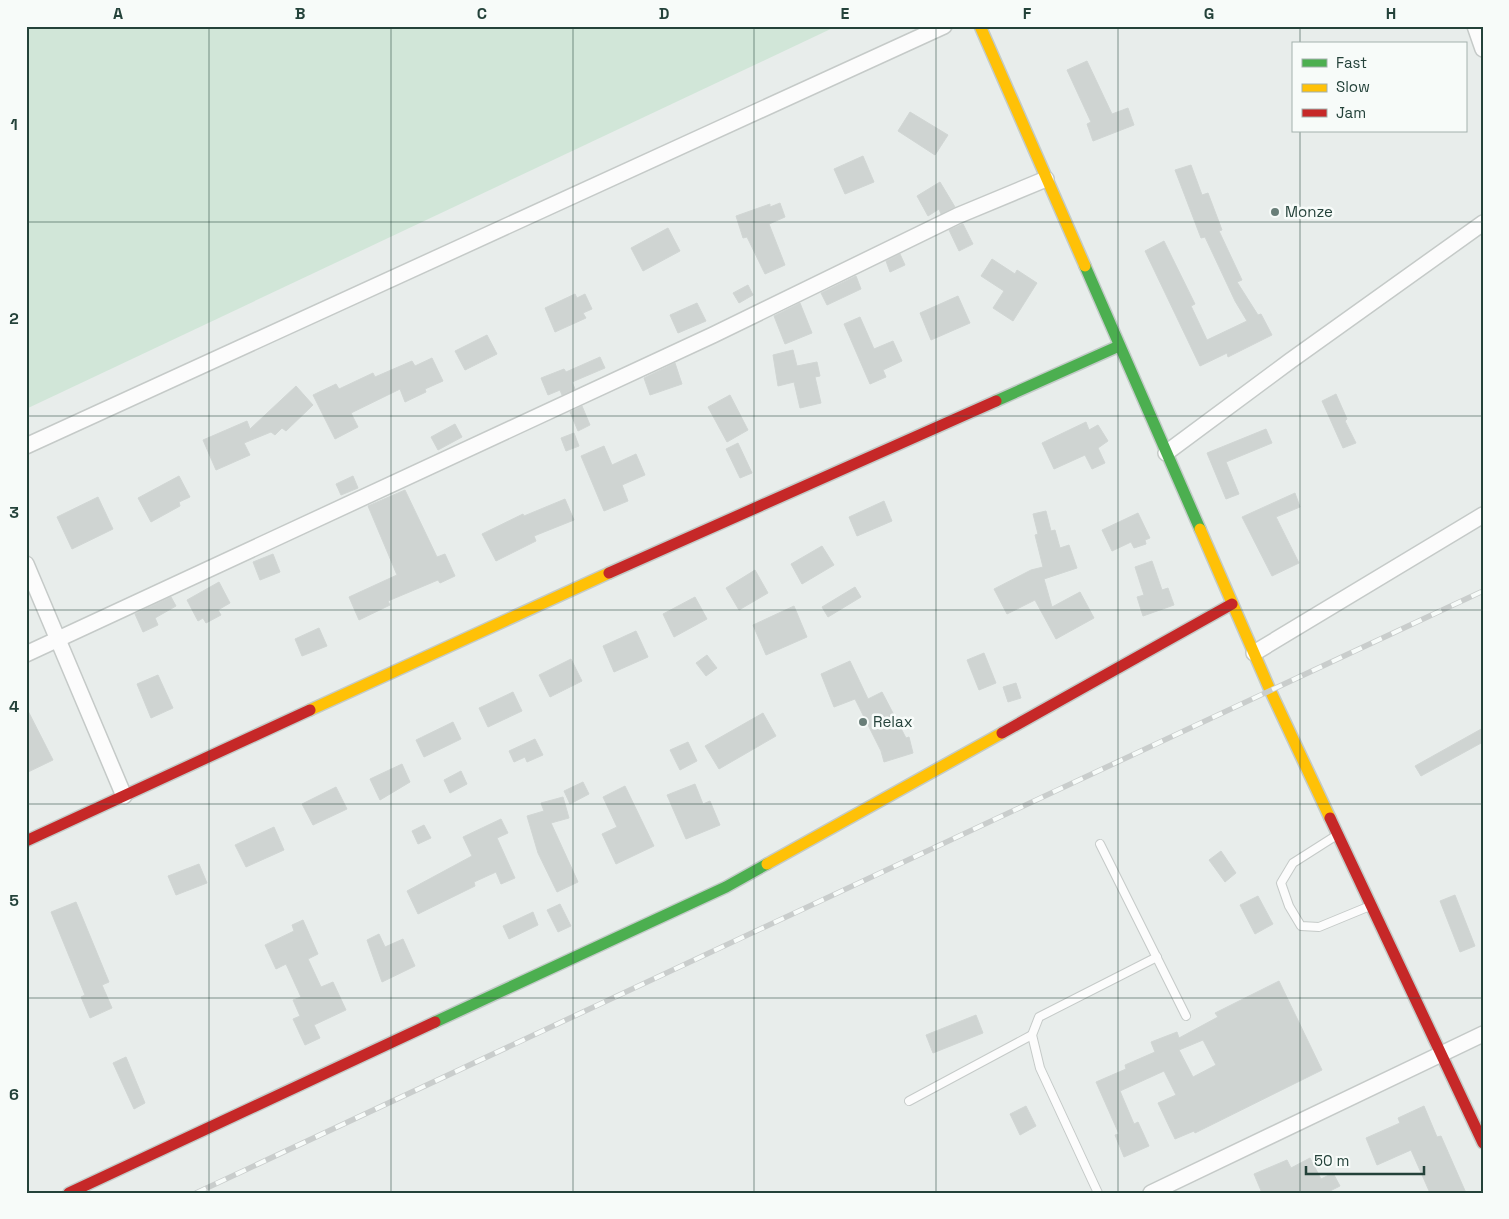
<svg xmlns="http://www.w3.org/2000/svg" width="1509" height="1219" font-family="'Space Grotesk',sans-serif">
	<rect width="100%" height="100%" fill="#e8edeb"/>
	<polygon fill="#d1e6d8" points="26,26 837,26 26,409"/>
	<g fill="#cfd4d2" stroke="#d1d6d4" fill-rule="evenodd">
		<polygon points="1087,61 1112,114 1128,108 1134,125 1093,141 1087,124 1091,122 1067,70"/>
		<polygon points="910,112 948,135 935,155 898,131"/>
		<polygon points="863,156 874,182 845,194 834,169"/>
		<polygon points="1191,165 1202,195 1208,193 1222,230 1219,231 1242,280 1237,282 1258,315 1261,314 1272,335 1228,357 1227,353 1200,366 1145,251 1164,241 1195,304 1191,306 1207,340 1247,321 1235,301 1205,237 1201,238 1175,170"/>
		<polygon points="940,182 955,207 941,214 939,209 928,216 917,196"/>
		<polygon points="780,203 785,217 769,224 785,265 765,274 747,237 743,238 736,216 770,204 770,207"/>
		<polygon points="963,224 973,244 959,251 949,230"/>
		<polygon points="668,228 680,251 643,271 631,248"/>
		<polygon points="900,254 905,265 890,272 886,261"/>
		<polygon points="992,259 1015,274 1017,270 1037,283 1013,321 993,308 1004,291 981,276"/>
		<polygon points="856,276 861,289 827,305 821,293"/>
		<polygon points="748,285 753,295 739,303 733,293"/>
		<polygon points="575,294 577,298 585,294 592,309 583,313 586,318 555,332 545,308"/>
		<polygon points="958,296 970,323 931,340 920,313"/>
		<polygon points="697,303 706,321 678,333 670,315"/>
		<polygon points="800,303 812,333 785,344 774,316"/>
		<polygon points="860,317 874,349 893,341 902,361 883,370 886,377 870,384 844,324"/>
		<polygon points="487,335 497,354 465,370 455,351"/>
		<polygon points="793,350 797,366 817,362 820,376 815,377 821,403 800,408 794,382 778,386 773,355"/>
		<polygon points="600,357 605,368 572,382 575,389 562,395 560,390 548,395 541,378 564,369 566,372"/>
		<polygon points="432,358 443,381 425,389 426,392 405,402 400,389 351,413 358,427 335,439 313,395 336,384 339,389 373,373 375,377 412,361 415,366"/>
		<polygon points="675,363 682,384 650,395 644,378"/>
		<polygon points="296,386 313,405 286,431 282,428 275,435 271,432 244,443 250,455 216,470 203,440 247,421 250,429"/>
		<polygon points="1336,394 1347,419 1345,421 1356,443 1343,448 1322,401"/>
		<polygon points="730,395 748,430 727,442 708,407"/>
		<polygon points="582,406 590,425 578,431 570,412"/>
		<polygon points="1086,422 1089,430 1098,425 1108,441 1098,448 1105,463 1092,469 1085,455 1054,469 1042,443"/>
		<polygon points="455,424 462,437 438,450 431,437"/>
		<polygon points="1266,429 1272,443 1226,462 1239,494 1226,499 1207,453"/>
		<polygon points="574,433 579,446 566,451 561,438"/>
		<polygon points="738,443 752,473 740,478 726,449"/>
		<polygon points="604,446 612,465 636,454 645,475 622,485 628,501 604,511 581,456"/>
		<polygon points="179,476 190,497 179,502 180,506 151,522 138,498"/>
		<polygon points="353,476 358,488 341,495 336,484"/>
		<polygon points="405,490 437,557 445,554 455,576 440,583 438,580 388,601 390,605 359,620 349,597 397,575 368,506"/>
		<polygon points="1295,493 1300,507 1276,517 1299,563 1272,576 1242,517"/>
		<polygon points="98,497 113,529 72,549 57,517"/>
		<polygon points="565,499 574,520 534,536 536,541 496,561 482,534 523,514 524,516"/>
		<polygon points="884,501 892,521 857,536 849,517"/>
		<polygon points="1046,511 1051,531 1055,530 1060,548 1069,545 1077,568 1044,579 1052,607 1080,592 1094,618 1056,639 1035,600 1007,614 994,589 1031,570 1043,567 1035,535 1038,534 1033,514"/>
		<polygon points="1138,513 1150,538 1145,540 1146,544 1134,548 1131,542 1112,551 1102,530"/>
		<polygon points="822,546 834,565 802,584 791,564"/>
		<polygon points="273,554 280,572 260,580 253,562"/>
		<polygon points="1152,561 1162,590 1168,588 1174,605 1143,616 1137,597 1144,595 1135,567"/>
		<polygon points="755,570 768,593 739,610 726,588"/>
		<polygon points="219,582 230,603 218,610 221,615 206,623 203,618 198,621 187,600"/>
		<polygon points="855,587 861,597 828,617 822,607"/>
		<polygon points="171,597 176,606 155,618 158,625 143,632 135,614"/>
		<polygon points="695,597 707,619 674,637 663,614"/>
		<polygon points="794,606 807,637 766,655 753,625"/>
		<polygon points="319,628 327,646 302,656 295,639"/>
		<polygon points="636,631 648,657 614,672 603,646"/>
		<polygon points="984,653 996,683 979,690 967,660"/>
		<polygon points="707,655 717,668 706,676 696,663"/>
		<polygon points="571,659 582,681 550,697 539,675"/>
		<polygon points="850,661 868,699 882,692 906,738 909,737 913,753 884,762 881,751 855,699 834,707 821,674"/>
		<polygon points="158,675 173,708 151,718 137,684"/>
		<polygon points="1016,683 1021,698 1008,702 1003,687"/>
		<polygon points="513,692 522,711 488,727 479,708"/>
		<polygon points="26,707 53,760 26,773"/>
		<polygon points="763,713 776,736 719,769 705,746"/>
		<polygon points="453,722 461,739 424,757 416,740"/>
		<polygon points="1483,728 1483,742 1421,776 1415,766"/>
		<polygon points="535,739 543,755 527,762 525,757 514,762 509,751"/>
		<polygon points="688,742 697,761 680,770 670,750"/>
		<polygon points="402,764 410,782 380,800 370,779"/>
		<polygon points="461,771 467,784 450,793 444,780"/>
		<polygon points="583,782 589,794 570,804 564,791"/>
		<polygon points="695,784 703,804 710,801 720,825 686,839 667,795"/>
		<polygon points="625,786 654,846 616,864 602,834 617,827 603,797"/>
		<polygon points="336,787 347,809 313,825 302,804"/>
		<polygon points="563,797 569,818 551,823 578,882 557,892 538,853 527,816 544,811 541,803"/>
		<polygon points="501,819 508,833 497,838 515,878 501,884 496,872 474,882 475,886 418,914 407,891 472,856 463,837"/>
		<polygon points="424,825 431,838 418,844 412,831"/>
		<polygon points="274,827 284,850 246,867 235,845"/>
		<polygon points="1221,851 1236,873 1225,882 1209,860"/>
		<polygon points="199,864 207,883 176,895 168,876"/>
		<polygon points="1455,895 1475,946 1460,952 1440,901"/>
		<polygon points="1258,896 1273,924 1255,934 1240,905"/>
		<polygon points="76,902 109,982 102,985 112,1008 90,1018 81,997 85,995 51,912"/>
		<polygon points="560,904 571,926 558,932 547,910"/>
		<polygon points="533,912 538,925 509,939 503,926"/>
		<polygon points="303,920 318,954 308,959 321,987 333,982 346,1010 314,1025 320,1038 305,1045 293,1019 300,1016 293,1000 301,997 286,964 276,969 265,945 294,931 292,925"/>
		<polygon points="379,934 385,947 403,939 415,966 382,982 367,940"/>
		<path d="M1279 981 1322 1070 1195 1133 1194 1131 1175 1139 1158 1103 1176 1095 1164 1071 1120 1091 1134 1124 1138 1122 1149 1146 1124 1157 1115 1135 1119 1134 1096 1082 1126 1069 1125 1065 1155 1052 1151 1042 1177 1032 1179 1038 1218 1017 1215 1013ZM1203 1040 1216 1065 1193 1077 1179 1050Z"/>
		<polygon points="976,1015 983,1033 933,1053 926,1035"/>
		<polygon points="126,1057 145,1103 134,1109 113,1063"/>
		<polygon points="1026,1106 1036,1126 1020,1135 1010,1114"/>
		<polygon points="1424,1106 1437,1137 1441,1136 1466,1193 1430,1193 1411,1150 1377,1165 1366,1138 1400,1123 1398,1118"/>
		<polygon points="1310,1158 1321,1179 1333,1173 1340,1186 1326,1193 1262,1193 1254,1174 1287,1160 1291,1168"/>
	</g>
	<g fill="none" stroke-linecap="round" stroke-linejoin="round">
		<g stroke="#c5cac8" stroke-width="10">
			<g id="lane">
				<polyline points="1337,835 1293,863 1281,883 1289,906 1301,926 1319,927 1370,906"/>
				<polyline points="1100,844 1186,1016"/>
				<polyline points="909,1101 1032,1035"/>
				<polyline points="1098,1193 1040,1068 1032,1035 1039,1017 1157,957"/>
			</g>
		</g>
		<g stroke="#c5cac8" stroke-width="18">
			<g id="street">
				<polyline points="1475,26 1483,49"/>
				<polyline points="26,446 944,26"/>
				<polyline points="1166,453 1290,361 1483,223"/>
				<polyline points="26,564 124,796"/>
				<polyline points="1254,653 1483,515"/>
				<polyline points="26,654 713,335 957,216 1046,179"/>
				<polyline points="1151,1193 1483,1034"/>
			</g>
		</g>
		<g stroke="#c3cbc8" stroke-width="14">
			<g id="fast">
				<polyline points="1085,266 1200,529"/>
				<polyline points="996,401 1119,346"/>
				<polyline points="435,1022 726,887 767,864"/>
			</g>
		</g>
		<g stroke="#c3cbc8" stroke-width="14">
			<g id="slow">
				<polyline points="980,26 1085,266"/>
				<polyline points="1200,529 1270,690 1330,818"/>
				<polyline points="310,710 609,573"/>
				<polyline points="767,864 1002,733"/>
			</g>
		</g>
		<g stroke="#c3cbc8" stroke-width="14">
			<g id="jam">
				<polyline points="609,573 996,401"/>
				<polyline points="1002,733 1232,604"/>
				<polyline points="1330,818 1483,1143"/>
				<polyline points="26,841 310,710"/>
				<polyline points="69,1193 435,1022"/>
			</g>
		</g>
		<use href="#lane" stroke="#fcfcfc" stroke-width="8"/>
		<use href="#street" stroke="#fcfcfc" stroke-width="15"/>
		<use href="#fast" stroke="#4caf50" stroke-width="11"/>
		<use href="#slow" stroke="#ffc107" stroke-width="11"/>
		<use href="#jam" stroke="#c62828" stroke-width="11"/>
		<g stroke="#c9cdcc" stroke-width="5.5">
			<polyline id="rail" points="196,1193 1483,591"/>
		</g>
		<use href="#rail" stroke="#f7fbf9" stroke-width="4" stroke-dasharray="11" stroke-linecap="butt"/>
	</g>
	<path fill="none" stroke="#24423a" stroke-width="1" stroke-opacity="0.55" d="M209 26V1193M391 26V1193M573 26V1193M754 26V1193M936 26V1193M1118 26V1193M1300 26V44M1300 131V1193M26 222H1483M26 416H1483M26 610H1483M26 804H1483M26 998H1483"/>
	<g fill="#697e78" stroke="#f7fbf9" stroke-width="2">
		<circle cx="1275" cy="212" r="5"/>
		<circle cx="863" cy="722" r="5"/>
	</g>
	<g text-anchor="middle" stroke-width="5" stroke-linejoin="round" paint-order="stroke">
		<g font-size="15" fill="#24423a" stroke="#f7fbf9" text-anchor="start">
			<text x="1285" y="217">Monze</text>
			<text x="873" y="727">Relax</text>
		</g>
	</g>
	<rect width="1509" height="1219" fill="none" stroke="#f7fbf9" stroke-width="55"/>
	<rect x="1292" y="42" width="175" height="90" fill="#f7fbf9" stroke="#a3b1ad"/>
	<rect x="1302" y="59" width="25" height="8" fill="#4caf50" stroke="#a3b1ad"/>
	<text x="1336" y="68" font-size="15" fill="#24423a">Fast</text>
	<rect x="1302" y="84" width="25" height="8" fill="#ffc107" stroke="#a3b1ad"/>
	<text x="1336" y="92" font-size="15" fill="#24423a">Slow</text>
	<rect x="1302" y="109" width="25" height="8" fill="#c62828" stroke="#a3b1ad"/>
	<text x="1336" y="118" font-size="15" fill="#24423a">Jam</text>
	<path d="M1306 1166v8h118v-8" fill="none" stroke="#24423a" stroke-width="2.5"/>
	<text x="1314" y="1166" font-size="15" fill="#24423a" stroke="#f7fbf9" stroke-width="4" paint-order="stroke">50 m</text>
	<rect x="28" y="28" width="1454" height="1164" fill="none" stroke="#24423a" stroke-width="2"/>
	<g font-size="16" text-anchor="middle" font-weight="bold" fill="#24423a">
		<text x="118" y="19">A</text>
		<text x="300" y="19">B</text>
		<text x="482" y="19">C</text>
		<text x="664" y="19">D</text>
		<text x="845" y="19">E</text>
		<text x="1027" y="19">F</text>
		<text x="1209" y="19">G</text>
		<text x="1391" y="19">H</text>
		<text x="14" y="130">1</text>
		<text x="14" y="324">2</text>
		<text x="14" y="518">3</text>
		<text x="14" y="712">4</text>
		<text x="14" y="906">5</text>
		<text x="14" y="1100">6</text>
	</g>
</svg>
